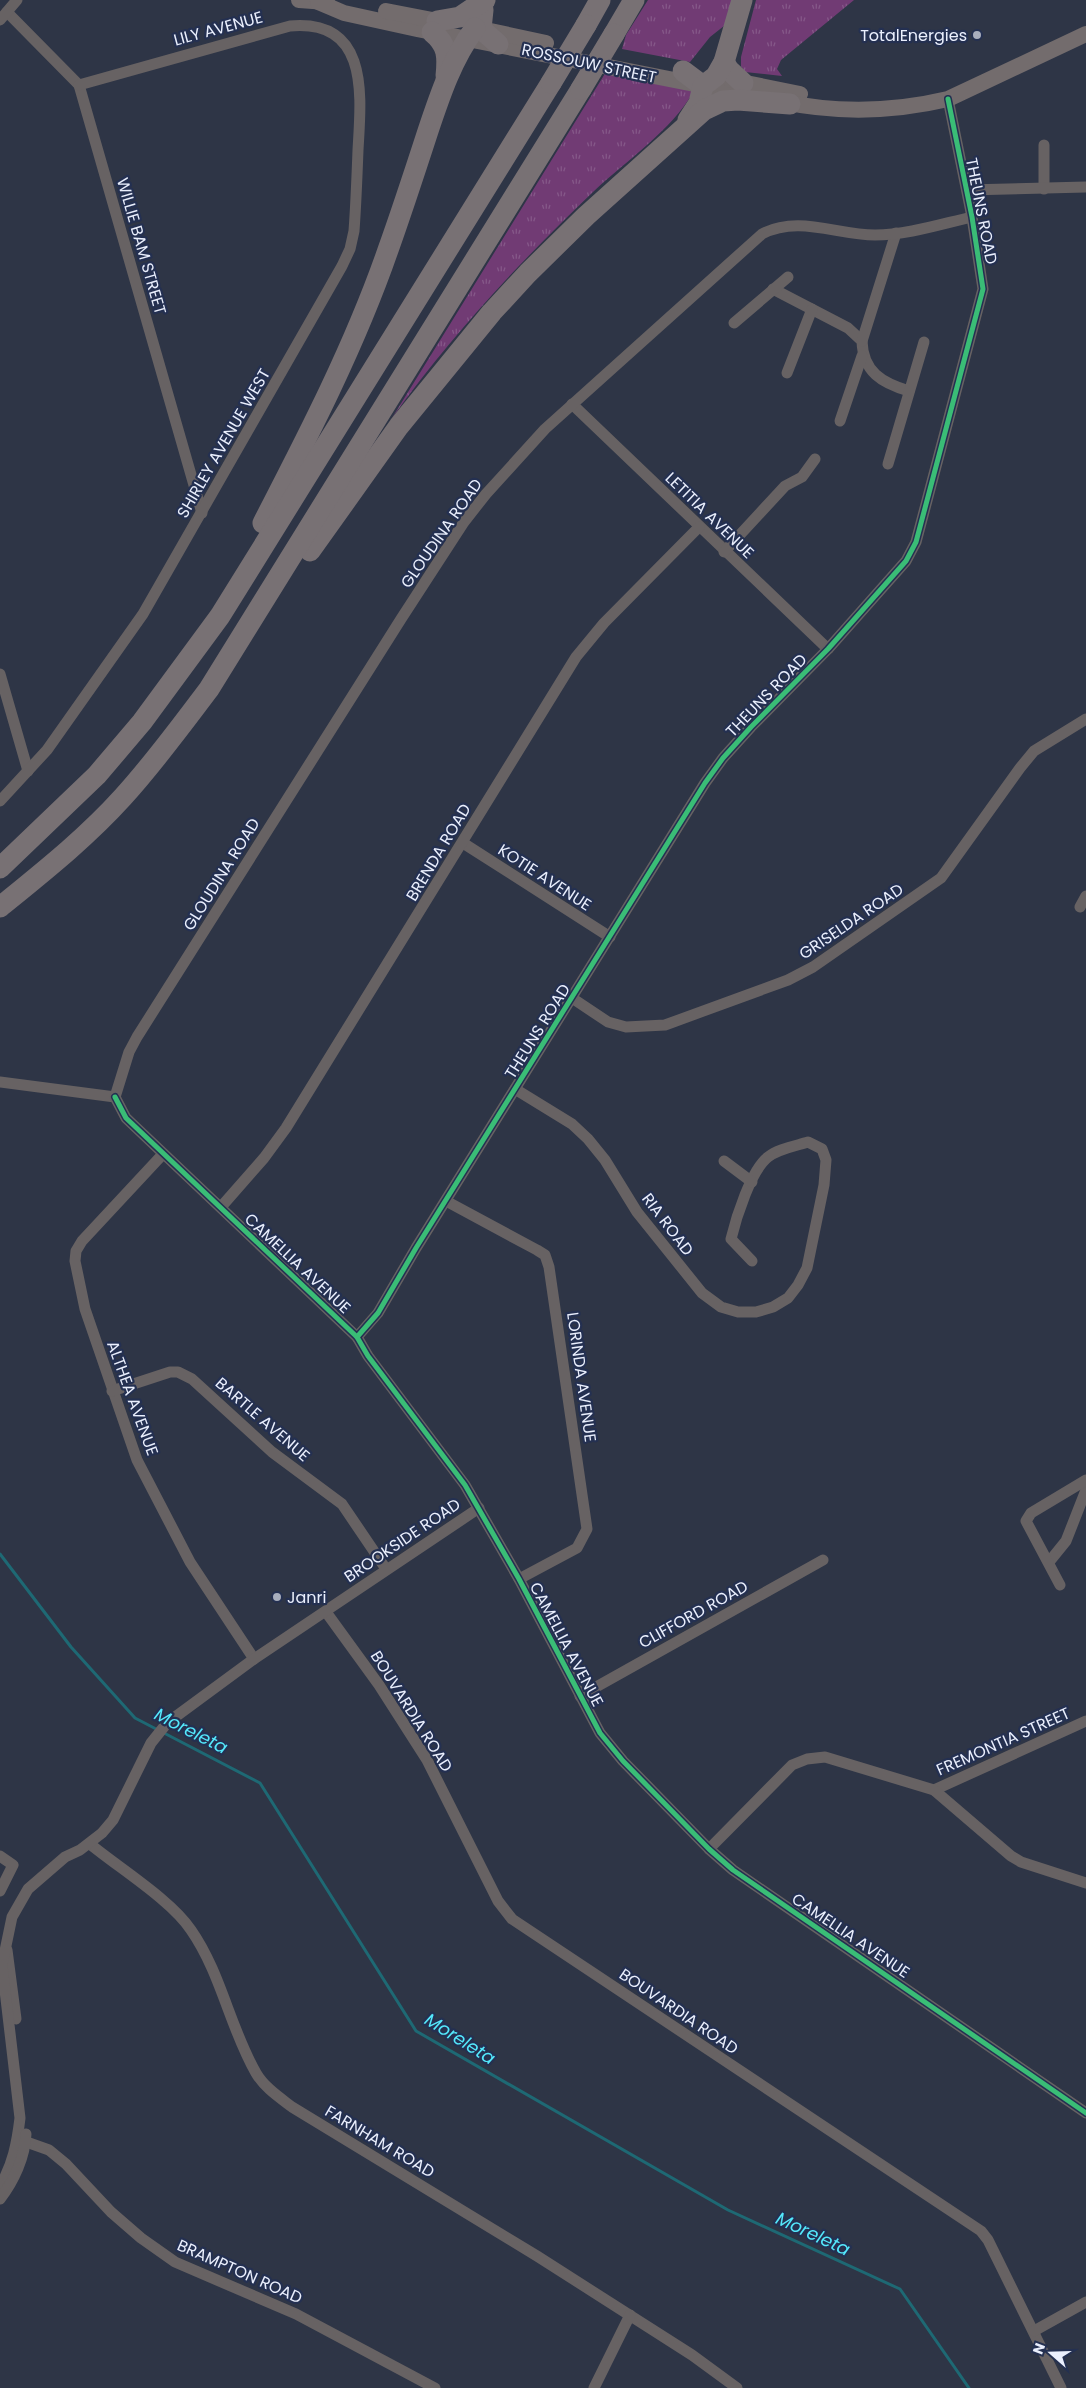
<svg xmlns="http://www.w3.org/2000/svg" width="1086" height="2388" font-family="Poppins,sans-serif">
	<defs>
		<pattern id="grass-tufts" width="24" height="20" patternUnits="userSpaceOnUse" patternTransform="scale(1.25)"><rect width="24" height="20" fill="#713b74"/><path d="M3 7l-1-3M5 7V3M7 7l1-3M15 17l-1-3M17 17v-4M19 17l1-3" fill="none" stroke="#855889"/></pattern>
	</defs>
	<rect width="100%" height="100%" fill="#2e3546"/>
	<g fill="url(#grass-tufts)">
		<polygon points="648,0 735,0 729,22 710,37 690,62 622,49 626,35"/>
		<polygon points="756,0 854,0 781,60 777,69 782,76 745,72 741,66 741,57"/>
		<path d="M606 72 694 91C671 131 627 160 593 192 518 264 453 333 392 418Z"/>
	</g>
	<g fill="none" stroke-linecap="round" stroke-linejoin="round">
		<g stroke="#1e6974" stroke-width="3">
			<polyline points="0,1554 71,1647 135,1718 158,1730"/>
			<polyline points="164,1733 260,1783 416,2031 728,2210 900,2289 969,2388"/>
		</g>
		<g stroke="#676263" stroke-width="11">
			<polyline points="7,12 79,85 202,513"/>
			<polyline points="0,20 17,0"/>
			<polyline points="1044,189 1044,145"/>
			<polyline points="967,190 1086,187"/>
			<path d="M773 289 848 328 862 341C863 372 882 383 909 391"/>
			<polyline points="734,323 788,277"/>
			<polyline points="862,341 896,233"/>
			<polyline points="787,373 812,309"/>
			<polyline points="572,404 828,649"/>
			<polyline points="840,421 862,356"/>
			<polyline points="888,464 924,342"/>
			<polyline points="724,552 785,486 802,477 815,459"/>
			<polyline points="0,674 28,771"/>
			<path d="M0 801 47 750 143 614 342 266 350 249 354 231C356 204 357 177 358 150 361 96 370 19 290 26L79 85"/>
			<polyline points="463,843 610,937"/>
			<polyline points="1080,907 1086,896"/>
			<polyline points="572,998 608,1022 626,1027 665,1025 788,980 813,967 941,878 1020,768 1034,751 1086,719"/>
			<polyline points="0,1082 115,1097"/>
			<path d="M515 1089 572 1124 588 1139 605 1160 637 1212 702 1293 721 1307 738 1312H756L773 1307 788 1298 798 1285 807 1268 824 1185 826 1160 822 1149 808 1142C795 1146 778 1149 768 1157 751 1170 736 1218 731 1239L752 1261"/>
			<polyline points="115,1097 126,1118 357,1337 368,1356 465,1485 519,1579 600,1733 623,1761 709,1849 733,1870 1086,2113"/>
			<path d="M115 1097 129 1052 137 1037 401 619 464 522 486 494 545 429 762 234C798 215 837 235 875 235 907 235 941 224 972 217"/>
			<polyline points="163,1154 82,1241 76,1251 75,1261 85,1309 137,1460 190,1562 254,1659"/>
			<polyline points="724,1161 752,1182"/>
			<polyline points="446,1201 537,1250 545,1255 549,1267 587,1529 577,1548 519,1579"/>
			<polyline points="221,1207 264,1158 286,1128 576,657 604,623 699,527"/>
			<polyline points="357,1337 378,1313 416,1248 705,783 723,758 751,727 828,649 906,561 916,542 983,289 972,217 948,99"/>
			<polyline points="112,1391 170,1372 178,1372 192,1379 272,1452 342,1504 386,1569"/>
			<polyline points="1049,1562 1066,1541 1086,1490"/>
			<polyline points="1060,1585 1026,1521 1031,1513 1086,1480"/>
			<polyline points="326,1612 379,1685 427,1760 498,1901 512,1919 981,2231 988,2240 1061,2388"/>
			<polyline points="580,1696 823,1560"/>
			<polyline points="934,1790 1086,1721"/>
			<path d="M90 1844C119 1868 171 1900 191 1930 221 1973 230 2028 256 2073 264 2087 279 2097 292 2107L537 2256 692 2355 737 2388"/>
			<polyline points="709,1849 792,1765 807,1759 825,1757 934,1790 1011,1856 1021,1862 1086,1883"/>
			<polyline points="0,1856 13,1865 0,1891"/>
			<polyline points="7,1950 16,2019"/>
			<polyline points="18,2139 49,2150 66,2164 111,2212 141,2238 175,2262 296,2314 435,2388"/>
			<path d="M0 2186C13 2164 17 2143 20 2118L2 1965 12 1917 28 1889 65 1857 80 1850 102 1833 113 1820 151 1743 167 1723 254 1659 479 1508"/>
			<path d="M0 2199C14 2181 25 2157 26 2134"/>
			<polyline points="1034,2331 1086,2302"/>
			<polyline points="594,2388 630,2315"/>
		</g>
		<g stroke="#736c6d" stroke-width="16">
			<polyline points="299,0 327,2"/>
			<polyline points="318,2 344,13 417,29 745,94"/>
			<polyline points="386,11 448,23"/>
			<polyline points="481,29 546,43"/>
			<polyline points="731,80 800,94"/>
			<path d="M779 101C834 113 893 112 948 99L1086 34"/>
		</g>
		<g stroke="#787174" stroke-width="21">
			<polyline points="483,10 481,29 498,44"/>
			<polyline points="437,21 460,17 485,0"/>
			<polyline points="586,25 600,0"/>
			<path d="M432 32C448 45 448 57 446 76"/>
			<polyline points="614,34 634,0"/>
			<polyline points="724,62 729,70 743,83"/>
			<polyline points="683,71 703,86"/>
			<polyline points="688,120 699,103 703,86 716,76 724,62 742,0"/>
			<path d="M263 523C309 434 355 345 388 250 402 211 415 171 428 131 440 95 452 59 475 28"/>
			<polyline points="310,551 399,426 492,312 528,273 586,216 704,110 723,101 738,100 790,104"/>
			<polyline points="0,868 97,775 142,722 220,616 551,83"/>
			<path d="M0 907C43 872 86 838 123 797 154 763 181 726 209 689L581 89"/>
		</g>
		<g stroke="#787174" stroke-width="21">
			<polyline points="551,83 586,25"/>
			<polyline points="581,89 614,34"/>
		</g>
		<g stroke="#243051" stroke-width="8">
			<g id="cycleway">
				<polyline points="115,1097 126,1118 357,1337 368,1356 465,1485 519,1579 600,1733 623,1761 709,1849 733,1870 1086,2113"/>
				<polyline points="357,1337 378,1313 416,1248 705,783 723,758 751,727 828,649 906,561 916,542 983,289 972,217 948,99"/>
			</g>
		</g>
		<use href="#cycleway" stroke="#3abd76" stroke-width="5"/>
	</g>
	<g fill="#a8aebd" stroke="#243051" stroke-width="2">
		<circle cx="977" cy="35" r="5"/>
		<circle cx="277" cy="1597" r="5"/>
	</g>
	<g text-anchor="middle" stroke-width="4.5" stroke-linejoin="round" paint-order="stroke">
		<g font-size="16" fill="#eaeffd" stroke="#243051">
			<text transform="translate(218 28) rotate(-15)" y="6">LILY AVENUE</text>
			<text transform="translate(589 63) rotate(12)" y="6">ROSSOUW STREET</text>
			<text transform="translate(982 211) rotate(79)" y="6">THEUNS ROAD</text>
			<text transform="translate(142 246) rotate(74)" y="6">WILLIE BAM STREET</text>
			<text transform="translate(223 443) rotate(-60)" y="6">SHIRLEY AVENUE WEST</text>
			<text transform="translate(710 515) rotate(44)" y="6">LETITIA AVENUE</text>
			<text transform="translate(441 533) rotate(-55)" y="6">GLOUDINA ROAD</text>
			<text transform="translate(766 695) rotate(-46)" y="6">THEUNS ROAD</text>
			<text transform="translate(438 852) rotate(-59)" y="6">BRENDA ROAD</text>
			<text transform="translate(221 874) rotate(-58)" y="6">GLOUDINA ROAD</text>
			<text transform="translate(545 877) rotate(33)" y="6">KOTIE AVENUE</text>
			<text transform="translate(851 921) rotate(-34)" y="6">GRISELDA ROAD</text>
			<text transform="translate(537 1031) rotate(-58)" y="6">THEUNS ROAD</text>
			<text transform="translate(668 1224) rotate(53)" y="6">RIA ROAD</text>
			<text transform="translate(298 1263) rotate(43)" y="6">CAMELLIA AVENUE</text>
			<text transform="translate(582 1377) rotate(82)" y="6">LORINDA AVENUE</text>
			<text transform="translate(133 1398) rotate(70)" y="6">ALTHEA AVENUE</text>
			<text transform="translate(263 1419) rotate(41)" y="6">BARTLE AVENUE</text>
			<text transform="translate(402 1540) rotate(-34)" y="6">BROOKSIDE ROAD</text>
			<text transform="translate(693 1614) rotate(-29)" y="6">CLIFFORD ROAD</text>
			<text transform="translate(567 1644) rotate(62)" y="6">CAMELLIA AVENUE</text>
			<text transform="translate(412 1711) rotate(58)" y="6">BOUVARDIA ROAD</text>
			<text transform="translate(1003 1741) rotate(-24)" y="6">FREMONTIA STREET</text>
			<text transform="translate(851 1935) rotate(34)" y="6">CAMELLIA AVENUE</text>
			<text transform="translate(679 2011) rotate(34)" y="6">BOUVARDIA ROAD</text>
			<text transform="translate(380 2141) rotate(31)" y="6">FARNHAM ROAD</text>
			<text transform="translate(240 2271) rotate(24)" y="6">BRAMPTON ROAD</text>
		</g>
		<g font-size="16" fill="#eaeffd" stroke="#243051" text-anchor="end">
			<text x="967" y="41">TotalEnergies</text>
			<text x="287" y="1603" text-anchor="start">Janri</text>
		</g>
		<g font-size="18" font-style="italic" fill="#54e8fc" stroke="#243051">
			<text transform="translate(191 1731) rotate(27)" y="6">Moreleta</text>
			<text transform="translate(460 2039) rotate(32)" y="6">Moreleta</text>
			<text transform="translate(813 2234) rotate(25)" y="6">Moreleta</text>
		</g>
	</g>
	<g transform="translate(1051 2353) rotate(290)" stroke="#243051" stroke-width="4" paint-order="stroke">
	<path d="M0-4L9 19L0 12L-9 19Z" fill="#eaeffd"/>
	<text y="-8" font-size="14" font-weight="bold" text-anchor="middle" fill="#eaeffd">N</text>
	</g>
</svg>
